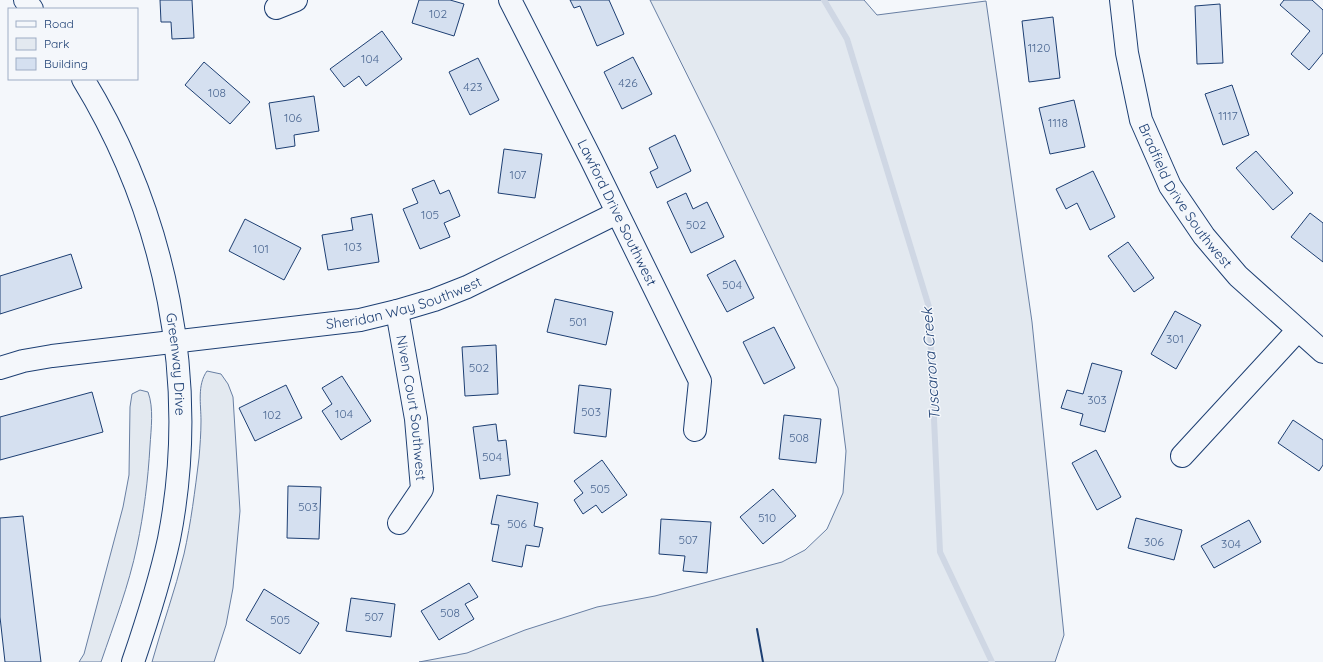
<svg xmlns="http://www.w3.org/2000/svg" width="1323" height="662" font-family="Quicksand,sans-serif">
	<rect width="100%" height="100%" fill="#f4f7fb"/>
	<g fill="#e3e9f0" stroke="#687fa3">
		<polygon points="650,0 864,0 877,15 986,1 1032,322 1064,635 1055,662 419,662 467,653 525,630 597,607 655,596 782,562 805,550 827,529 843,493 846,451 838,388 714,129"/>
		<path d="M207 371 221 374 228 384 233 397 240 511 233 588 226 625 214 662H152C162 626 175 591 184 554 191 523 195 490 199 458 200 446 201 433 201 421 201 404 197 385 207 371Z"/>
		<path d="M140 390 148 392C154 408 151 429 150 446 148 480 144 513 137 546 129 585 114 624 101 662H79L84 654 123 507 129 475 130 407 132 394Z"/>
	</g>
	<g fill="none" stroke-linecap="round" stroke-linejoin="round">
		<polyline stroke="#cfd7e4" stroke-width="6" points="824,0 847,39 929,307 940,552 992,662"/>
	</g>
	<g fill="#d5e0f0" stroke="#1d3f73">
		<polygon points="160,0 192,0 194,38 172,39 171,22 161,22"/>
		<polygon points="419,0 450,0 464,4 454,36 412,23"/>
		<polygon points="570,0 609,0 624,34 597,46 580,6 574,8"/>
		<polygon points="1284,0 1312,0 1323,10 1323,53 1309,70 1291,54 1310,31 1280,5"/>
		<polygon points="1220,4 1223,63 1197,64 1195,6"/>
		<polygon points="1053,17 1060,78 1029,82 1022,21"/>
		<polygon points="382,31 402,59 366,86 359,76 344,87 330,69"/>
		<polygon points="633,57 652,94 622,109 604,72"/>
		<polygon points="478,58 499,100 470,115 449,72"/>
		<polygon points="204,62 250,102 230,124 185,85"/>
		<polygon points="1232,85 1249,135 1223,145 1205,94"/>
		<polygon points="314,96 319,131 294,135 295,146 276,149 269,103"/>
		<polygon points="1074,100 1085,147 1050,154 1039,108"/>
		<polygon points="675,135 691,171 657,188 650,172 658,168 649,148"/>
		<polygon points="504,149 542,154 535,198 498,193"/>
		<polygon points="1256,151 1293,193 1273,210 1236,168"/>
		<polygon points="1093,171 1115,217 1090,230 1077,203 1066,209 1056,189"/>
		<polygon points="434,180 440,194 449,190 460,216 444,223 450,237 420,249 403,209 418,203 412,189"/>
		<polygon points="686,193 693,209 707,202 724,237 691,253 667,202"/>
		<polygon points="1310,213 1323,223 1323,262 1291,237"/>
		<polygon points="372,214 379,262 328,270 322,235 353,230 351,218"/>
		<polygon points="245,219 301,248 284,280 229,251"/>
		<polygon points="1128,242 1154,278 1134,292 1108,256"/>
		<polygon points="71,254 82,288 0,314 0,276"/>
		<polygon points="735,260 754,298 727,312 707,275"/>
		<polygon points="555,299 613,312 606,345 547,332"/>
		<polygon points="1175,311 1201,325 1176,369 1151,354"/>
		<polygon points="774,327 795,368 764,384 743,342"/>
		<polygon points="496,345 498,394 465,396 462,347"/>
		<polygon points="1092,363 1122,371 1105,432 1080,425 1083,414 1061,408 1067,390 1083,394"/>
		<polygon points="342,376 371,421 341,440 322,411 332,404 322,388"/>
		<polygon points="286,385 302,418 255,441 239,408"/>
		<polygon points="579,385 611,389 606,437 574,433"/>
		<polygon points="92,392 103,432 0,460 0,417"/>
		<polygon points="784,415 821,419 816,463 779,459"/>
		<polygon points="1293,420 1323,440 1323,465 1319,471 1278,443"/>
		<polygon points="496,424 498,441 506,440 510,475 480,479 473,427"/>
		<polygon points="1096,450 1121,497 1097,510 1072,463"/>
		<polygon points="602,460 627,495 602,513 596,505 583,514 574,500 583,493 574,481"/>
		<polygon points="288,486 321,487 319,539 287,538"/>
		<polygon points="773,489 796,516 763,544 740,517"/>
		<polygon points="497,495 538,503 534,526 543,528 539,547 526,545 522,567 492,561 499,525 491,524"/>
		<polygon points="23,516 41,662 5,662 0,617 0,518"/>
		<polygon points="1136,518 1182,530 1174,560 1128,548"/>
		<polygon points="661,519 711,522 707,573 683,571 685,556 659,554"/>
		<polygon points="1249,520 1261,542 1214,568 1201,546"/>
		<polygon points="469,583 478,597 465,604 474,619 439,640 421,611"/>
		<polygon points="264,589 319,623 300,654 246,620"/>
		<polygon points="351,598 395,604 391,637 346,631"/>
	</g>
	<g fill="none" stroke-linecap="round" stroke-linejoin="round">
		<g stroke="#1d3f73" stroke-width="24">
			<g id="minor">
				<polyline points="25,0 32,9"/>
				<path id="s1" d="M510 0 591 159 700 381 695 430"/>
				<path id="s2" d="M1121 0 1127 53 1141 120 1170 186 1204 236 1238 276 1323 352"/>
				<polyline points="276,8 296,0"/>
				<path id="s3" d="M83 79C166 215 200 381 169 539 160 581 147 621 133 662"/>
				<path id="s4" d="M397 311 416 419 422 489 399 523"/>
				<path id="s5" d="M0 368 23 361 52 356 360 320 397 311 434 300 467 287 617 213"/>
				<polyline points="1182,456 1298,330"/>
			</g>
		</g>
		<use href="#minor" stroke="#f4f7fb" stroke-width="22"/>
		<polyline stroke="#1d3f73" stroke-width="2" points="757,629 763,662"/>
	</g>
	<g text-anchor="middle" stroke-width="3" stroke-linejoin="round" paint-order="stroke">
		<g font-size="12" fill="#4b6792">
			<text x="438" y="18">102</text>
			<text x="1039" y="52">1120</text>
			<text x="370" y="63">104</text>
			<text x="628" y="87">426</text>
			<text x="473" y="91">423</text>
			<text x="217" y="97">108</text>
			<text x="1228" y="120">1117</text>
			<text x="293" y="122">106</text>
			<text x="1058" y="127">1118</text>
			<text x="518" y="179">107</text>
			<text x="430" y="219">105</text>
			<text x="696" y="229">502</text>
			<text x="353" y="251">103</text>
			<text x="261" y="253">101</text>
			<text x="732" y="289">504</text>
			<text x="578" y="326">501</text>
			<text x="1175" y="343">301</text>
			<text x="479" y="372">502</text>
			<text x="1097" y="404">303</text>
			<text x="591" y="416">503</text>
			<text x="344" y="418">104</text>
			<text x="272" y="419">102</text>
			<text x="799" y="442">508</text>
			<text x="492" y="461">504</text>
			<text x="600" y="493">505</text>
			<text x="308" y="511">503</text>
			<text x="767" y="522">510</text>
			<text x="517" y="528">506</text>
			<text x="688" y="544">507</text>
			<text x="1154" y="546">306</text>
			<text x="1231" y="548">304</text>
			<text x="450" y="617">508</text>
			<text x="374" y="621">507</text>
			<text x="280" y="624">505</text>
		</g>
		<g font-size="14" fill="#1d3f73" stroke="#f4f7fb">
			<text dy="5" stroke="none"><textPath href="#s2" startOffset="210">Bradfield Drive Southwest</textPath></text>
			<text dy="5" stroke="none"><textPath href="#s1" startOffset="238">Lawford Drive Southwest</textPath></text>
			<text dy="5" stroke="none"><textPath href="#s5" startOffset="410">Sheridan Way Southwest</textPath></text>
			<text dy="5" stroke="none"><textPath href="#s3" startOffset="303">Greenway Drive</textPath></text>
			<text dy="5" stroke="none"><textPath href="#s4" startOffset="98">Niven Court Southwest</textPath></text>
		</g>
		<g font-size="15" font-style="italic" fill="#1d3f73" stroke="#f4f7fb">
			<text transform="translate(931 364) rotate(-94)" y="5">Tuscarora Creek</text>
		</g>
	</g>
	<rect x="8" y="8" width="130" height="72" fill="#f4f7fb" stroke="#9eadc5"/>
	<rect x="16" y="21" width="20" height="6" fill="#f4f7fb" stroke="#9eadc5"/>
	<text x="44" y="28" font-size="12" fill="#1d3f73">Road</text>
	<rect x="16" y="38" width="20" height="12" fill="#e3e9f0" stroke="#9eadc5"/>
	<text x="44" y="48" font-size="12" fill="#1d3f73">Park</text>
	<rect x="16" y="58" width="20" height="12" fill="#d5e0f0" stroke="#9eadc5"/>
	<text x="44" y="68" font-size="12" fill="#1d3f73">Building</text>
</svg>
